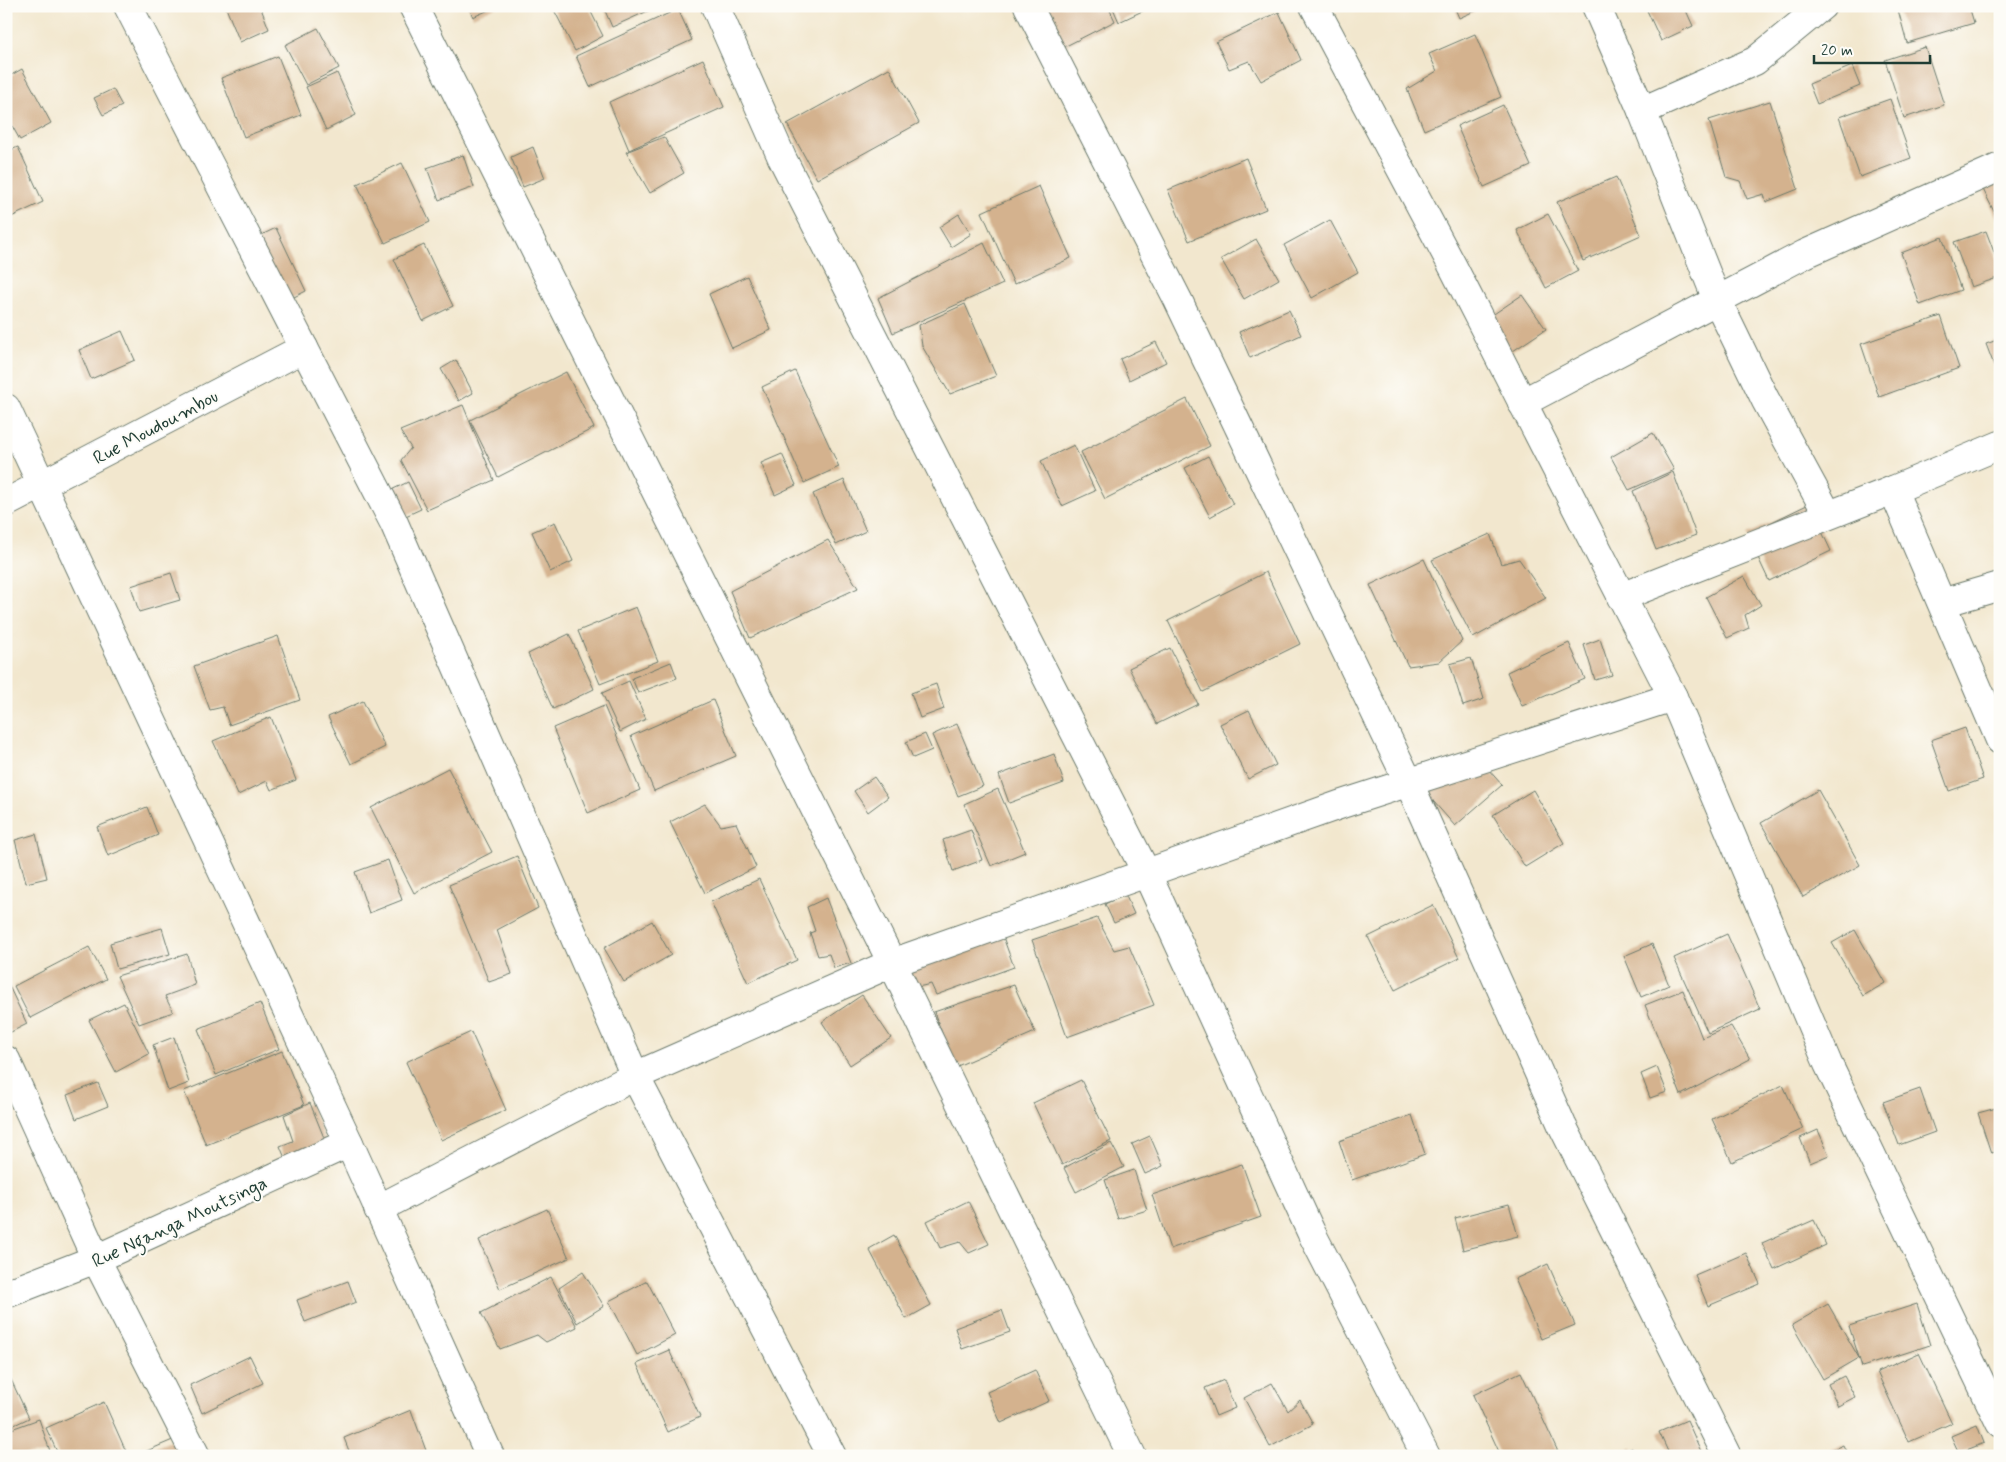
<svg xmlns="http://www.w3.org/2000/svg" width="2006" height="1462" font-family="Mynerve,sans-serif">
	<rect width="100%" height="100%" fill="#fdfcf7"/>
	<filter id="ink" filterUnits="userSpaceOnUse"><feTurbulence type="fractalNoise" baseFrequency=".02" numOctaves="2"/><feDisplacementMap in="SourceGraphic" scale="10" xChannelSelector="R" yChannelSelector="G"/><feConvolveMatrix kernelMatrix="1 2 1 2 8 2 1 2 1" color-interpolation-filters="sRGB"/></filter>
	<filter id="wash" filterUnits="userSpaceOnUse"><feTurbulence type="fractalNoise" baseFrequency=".0096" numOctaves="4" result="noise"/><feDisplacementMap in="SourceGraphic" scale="20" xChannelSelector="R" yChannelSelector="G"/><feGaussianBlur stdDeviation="1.12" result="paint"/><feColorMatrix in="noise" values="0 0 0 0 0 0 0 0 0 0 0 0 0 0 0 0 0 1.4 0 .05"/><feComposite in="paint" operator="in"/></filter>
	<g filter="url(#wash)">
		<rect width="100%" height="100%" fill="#f2e7ce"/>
		<g id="blocks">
			<g fill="#d4b28e">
				<polygon points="231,6 260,6 269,29 240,42 226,8"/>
				<polygon points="468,6 498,6 473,17"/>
				<polygon points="552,6 588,6 603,36 575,51"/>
				<polygon points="603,6 659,6 612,27"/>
				<polygon points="1041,6 1108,6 1115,21 1062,48"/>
				<polygon points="1112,6 1153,6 1119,22"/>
				<polygon points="1454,6 1486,6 1459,18"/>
				<polygon points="1645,6 1684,6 1693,26 1661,41"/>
				<polygon points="1897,6 1969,6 1974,23 1907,43"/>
				<polygon points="678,9 692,40 590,87 576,56"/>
				<polygon points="1279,12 1301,60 1261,81 1249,61 1229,69 1216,42"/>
				<polygon points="318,28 339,68 306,85 285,45"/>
				<polygon points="1475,34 1501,97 1424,130 1407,89 1437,71 1429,54"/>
				<polygon points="1925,47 1944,105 1904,118 1885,60"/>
				<polygon points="278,56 301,115 244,137 221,78"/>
				<polygon points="703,59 724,107 629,150 609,102"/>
				<polygon points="1852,66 1860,86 1817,104 1809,84"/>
				<polygon points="889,68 919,123 817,179 787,124"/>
				<polygon points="22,69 51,123 20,140 6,115 6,78"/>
				<polygon points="337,73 356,115 326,130 306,87"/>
				<polygon points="113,89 122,106 103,115 94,98"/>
				<polygon points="1890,99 1911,158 1860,177 1839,117"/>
				<polygon points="1770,101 1798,189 1766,202 1764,194 1747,199 1740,181 1726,177 1709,120"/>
				<polygon points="1503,105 1531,166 1484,187 1457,126"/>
				<polygon points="664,137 684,173 650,193 626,152"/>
				<polygon points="18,147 43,202 7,219 6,152"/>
				<polygon points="533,147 545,178 523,187 511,157"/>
				<polygon points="463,155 474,187 439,200 427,168"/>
				<polygon points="1246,158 1266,209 1189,241 1168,190"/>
				<polygon points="402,163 430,222 385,243 357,184"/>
				<polygon points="2000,171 2000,224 1979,181"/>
				<polygon points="1616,177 1641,235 1583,261 1557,202"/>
				<polygon points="1039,186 1071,258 1014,284 982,212"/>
				<polygon points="959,214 971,234 951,247 939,227"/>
				<polygon points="1548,214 1578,271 1546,288 1517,230"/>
				<polygon points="1330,220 1358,272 1312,298 1284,245"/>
				<polygon points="276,228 306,291 280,304 249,241"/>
				<polygon points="1986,231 2000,268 2000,277 1971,287 1954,242"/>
				<polygon points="1942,237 1961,290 1920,305 1901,253"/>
				<polygon points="1256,239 1279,279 1244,299 1221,259"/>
				<polygon points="984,243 1003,284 893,333 878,298"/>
				<polygon points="424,245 453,306 423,321 394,259"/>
				<polygon points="747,276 771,330 732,348 709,294"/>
				<polygon points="1522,295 1546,329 1504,357 1482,322"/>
				<polygon points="965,304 996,376 950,394 922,346 919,325"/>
				<polygon points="1289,310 1301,335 1250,358 1239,332"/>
				<polygon points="1941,316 1959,368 1879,397 1861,344"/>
				<polygon points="122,331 135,360 91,379 79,350"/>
				<polygon points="2000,339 2000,381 1986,344"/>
				<polygon points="1156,342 1166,362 1129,380 1120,359"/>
				<polygon points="456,360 473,393 459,401 441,369"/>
				<polygon points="795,371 839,467 804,483 762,387"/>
				<polygon points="566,372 594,428 498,477 470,420"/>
				<polygon points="1187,399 1210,446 1105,499 1081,452"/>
				<polygon points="463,405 494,480 427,510 401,460 411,448 400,431"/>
				<polygon points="1653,433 1674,470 1629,490 1611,457"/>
				<polygon points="1074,445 1095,491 1062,506 1041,461"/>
				<polygon points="782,454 796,485 775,495 761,463"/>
				<polygon points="1208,456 1233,504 1210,517 1185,468"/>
				<polygon points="1673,472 1696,535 1656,550 1633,491"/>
				<polygon points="844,480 866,531 836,545 813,494"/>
				<polygon points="408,482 421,509 399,519 385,493"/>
				<polygon points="1809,504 1831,551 1769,581 1747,534"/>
				<polygon points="555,522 573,561 550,572 532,532"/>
				<polygon points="1490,534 1501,564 1519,559 1546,598 1473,638 1432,560"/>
				<polygon points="828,540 858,588 750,638 730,591"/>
				<polygon points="1424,559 1462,641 1439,662 1408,666 1370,585"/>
				<polygon points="1266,572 1300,644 1203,692 1168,621"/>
				<polygon points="171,573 180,600 139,612 131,586"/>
				<polygon points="1744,576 1761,605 1745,615 1749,628 1727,638 1706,597"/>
				<polygon points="636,607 658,661 600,684 578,631"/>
				<polygon points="569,634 594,689 553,709 528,654"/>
				<polygon points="278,636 300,700 229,725 223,707 210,710 194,666"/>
				<polygon points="1600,639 1612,675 1595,680 1584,645"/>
				<polygon points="1569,643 1585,679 1522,706 1507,672"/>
				<polygon points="1170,648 1198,704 1157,724 1129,668"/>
				<polygon points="1471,658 1484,699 1463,706 1450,664"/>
				<polygon points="671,662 677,678 638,693 632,678"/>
				<polygon points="629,681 646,719 620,732 602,693"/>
				<polygon points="936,684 944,709 920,718 911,693"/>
				<polygon points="713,700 736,756 654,791 631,736"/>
				<polygon points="363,701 385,747 351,764 328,717"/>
				<polygon points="604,706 640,790 588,813 553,728"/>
				<polygon points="1249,710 1276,765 1248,779 1220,724"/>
				<polygon points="271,717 296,780 271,790 267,781 238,795 213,741"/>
				<polygon points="957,724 983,786 958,796 932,735"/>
				<polygon points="1965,728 1983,779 1949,791 1931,740"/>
				<polygon points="925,734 932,750 913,758 906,742"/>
				<polygon points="1473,752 1502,785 1455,826 1426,793"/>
				<polygon points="1054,754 1064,783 1009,803 999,775"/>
				<polygon points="448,768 492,852 414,893 371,808"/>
				<polygon points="874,777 888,797 868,812 854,791"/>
				<polygon points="998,789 1025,852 991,866 964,804"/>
				<polygon points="1533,790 1564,843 1525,867 1493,815"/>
				<polygon points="1818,790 1860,865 1803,897 1761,823"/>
				<polygon points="705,804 721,826 736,823 756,867 705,893 670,822"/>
				<polygon points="147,807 158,835 108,856 97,827"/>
				<polygon points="971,830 982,860 953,871 943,840"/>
				<polygon points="36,834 47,878 26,883 15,840"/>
				<polygon points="517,856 538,908 497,930 512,974 489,982 449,885"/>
				<polygon points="388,860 402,900 369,913 355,872"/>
				<polygon points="759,879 797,960 748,983 711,902"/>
				<polygon points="1125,894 1134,914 1114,923 1105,904"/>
				<polygon points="826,898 851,963 834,968 829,954 818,956 810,933 815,931 807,907"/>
				<polygon points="1433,905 1459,958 1395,990 1368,937"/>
				<polygon points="1097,918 1114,950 1129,946 1154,1005 1067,1037 1032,940"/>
				<polygon points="652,921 671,955 624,982 604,948"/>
				<polygon points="162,928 170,954 117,969 110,943"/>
				<polygon points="1855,930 1885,983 1863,996 1832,943"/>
				<polygon points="1727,934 1760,1009 1708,1033 1674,958"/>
				<polygon points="1003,937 1014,967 936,995 931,984 909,989 899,975"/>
				<polygon points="1652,944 1669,985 1641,997 1624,956"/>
				<polygon points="89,947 106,979 30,1018 14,986"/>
				<polygon points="187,954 195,985 165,996 173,1012 139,1024 117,976"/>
				<polygon points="8,984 27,1024 7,1034 6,985"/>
				<polygon points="1014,985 1035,1032 955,1067 934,1012"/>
				<polygon points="1683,990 1702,1038 1731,1026 1750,1059 1681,1095 1645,1005"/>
				<polygon points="862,995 891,1038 850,1065 822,1022"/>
				<polygon points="124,1003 149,1054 116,1072 89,1020"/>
				<polygon points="260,1003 279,1049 216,1075 198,1029"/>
				<polygon points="471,1032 506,1110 441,1140 406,1062"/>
				<polygon points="174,1037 189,1083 168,1091 153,1045"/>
				<polygon points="282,1051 304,1105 206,1145 184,1091"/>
				<polygon points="1657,1067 1667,1092 1650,1098 1641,1074"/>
				<polygon points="1081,1080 1111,1141 1062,1165 1033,1103"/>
				<polygon points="98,1083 108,1106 76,1119 67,1095"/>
				<polygon points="1783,1085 1803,1129 1732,1162 1712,1119"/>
				<polygon points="1920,1089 1935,1132 1899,1145 1883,1102"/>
				<polygon points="310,1103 331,1155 291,1173 280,1146 293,1141 284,1115"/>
				<polygon points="2000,1107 2000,1150 1991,1153 1978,1113"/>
				<polygon points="1412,1115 1425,1154 1352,1180 1339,1141"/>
				<polygon points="1818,1130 1829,1155 1810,1163 1800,1138"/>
				<polygon points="1150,1136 1163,1166 1145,1174 1132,1144"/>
				<polygon points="1111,1143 1124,1167 1076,1192 1064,1168"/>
				<polygon points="1242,1164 1261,1217 1170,1249 1152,1195"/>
				<polygon points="1134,1170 1147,1210 1118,1219 1105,1180"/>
				<polygon points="968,1201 989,1244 969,1253 960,1242 940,1248 927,1221"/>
				<polygon points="1509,1204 1518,1236 1463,1250 1455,1218"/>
				<polygon points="547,1209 569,1258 500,1289 479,1240"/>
				<polygon points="1814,1220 1826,1245 1774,1269 1762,1243"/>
				<polygon points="894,1235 931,1305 906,1319 869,1249"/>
				<polygon points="1746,1253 1760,1284 1708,1306 1695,1275"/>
				<polygon points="1548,1264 1575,1325 1541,1339 1515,1279"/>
				<polygon points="583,1272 604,1306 577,1323 559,1288"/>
				<polygon points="551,1277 577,1327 546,1342 537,1335 500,1349 481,1313"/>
				<polygon points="348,1281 356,1302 305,1322 297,1300"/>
				<polygon points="647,1281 675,1335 637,1355 609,1301"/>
				<polygon points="1828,1304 1859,1358 1823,1379 1792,1325"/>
				<polygon points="1917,1304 1930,1345 1862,1367 1849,1326"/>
				<polygon points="1002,1310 1010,1332 962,1349 955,1328"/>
				<polygon points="669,1350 700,1417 668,1432 637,1364"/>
				<polygon points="1919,1353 1952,1423 1909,1442 1877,1372"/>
				<polygon points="250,1356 263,1383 202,1413 190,1385"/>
				<polygon points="6,1369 29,1418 6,1429"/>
				<polygon points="1035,1370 1049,1401 1001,1423 987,1392"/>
				<polygon points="1521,1372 1560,1456 1501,1456 1473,1395"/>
				<polygon points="1844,1376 1855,1397 1838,1406 1828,1384"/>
				<polygon points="1224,1380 1235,1408 1216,1416 1205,1388"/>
				<polygon points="1272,1383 1288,1411 1300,1400 1313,1424 1270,1447 1244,1398"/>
				<polygon points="104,1402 128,1456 59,1456 46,1428"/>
				<polygon points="411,1410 428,1456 351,1456 344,1438"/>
				<polygon points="39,1419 51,1454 6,1456 6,1431"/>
				<polygon points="1687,1420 1703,1456 1670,1456 1659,1432"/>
				<polygon points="1977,1425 1984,1443 1959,1453 1951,1436"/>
				<polygon points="175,1439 182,1456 135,1456"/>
				<polygon points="1843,1445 1848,1456 1817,1456"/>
				<polygon points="1632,1448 1635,1456 1615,1456"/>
			</g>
		</g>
	</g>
	<g filter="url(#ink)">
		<use href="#blocks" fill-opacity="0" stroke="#69786a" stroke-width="1"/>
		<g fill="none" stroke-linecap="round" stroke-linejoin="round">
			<g stroke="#69786a" stroke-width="30">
				<g id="street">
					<polyline points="128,6 394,523 635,1076 832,1456"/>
					<polyline points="413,6 892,963 1132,1456"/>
					<polyline points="715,6 782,158 1147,874 1311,1232 1426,1456"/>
					<polyline points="1028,6 1178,300 1409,783 1562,1125 1727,1456"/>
					<polyline points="1314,6 1453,267 1673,697 1828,1064 2000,1423"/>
					<polyline points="1596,6 1642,111 1717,300 1765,399 1828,515"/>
					<polyline points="1642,111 1755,61 1822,6"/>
					<polyline points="1522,403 1805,254 2000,167"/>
					<polyline points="6,408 349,1143 490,1456"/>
					<polyline points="1893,490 2000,740"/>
					<polyline points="6,503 304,348"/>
					<polyline points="1621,597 1893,490 2000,445"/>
					<polyline points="1942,603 2000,586"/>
					<polyline points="6,1060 96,1259 196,1456"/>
					<polyline points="378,1209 635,1076 892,963 1342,804 1673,697"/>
					<polyline points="6,1294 96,1259 349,1143"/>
				</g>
			</g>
			<use href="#street" stroke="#fff" stroke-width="28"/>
		</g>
	</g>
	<g text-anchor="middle" stroke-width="4" stroke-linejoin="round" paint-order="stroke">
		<g font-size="19" fill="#1f3d34" stroke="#fdfcf7">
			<text transform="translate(155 426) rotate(-28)" y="7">Rue Moudoumbou</text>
			<text transform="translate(179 1221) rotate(-25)" y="7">Rue Nganga Moutsinga</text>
		</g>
	</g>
	<rect width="2006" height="1462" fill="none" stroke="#fdfcf7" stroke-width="25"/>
	<path d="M1814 55v8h116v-8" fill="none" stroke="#1f3d34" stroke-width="2.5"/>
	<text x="1821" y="55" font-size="15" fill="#1f3d34" stroke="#fdfcf7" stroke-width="4" paint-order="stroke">20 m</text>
</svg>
